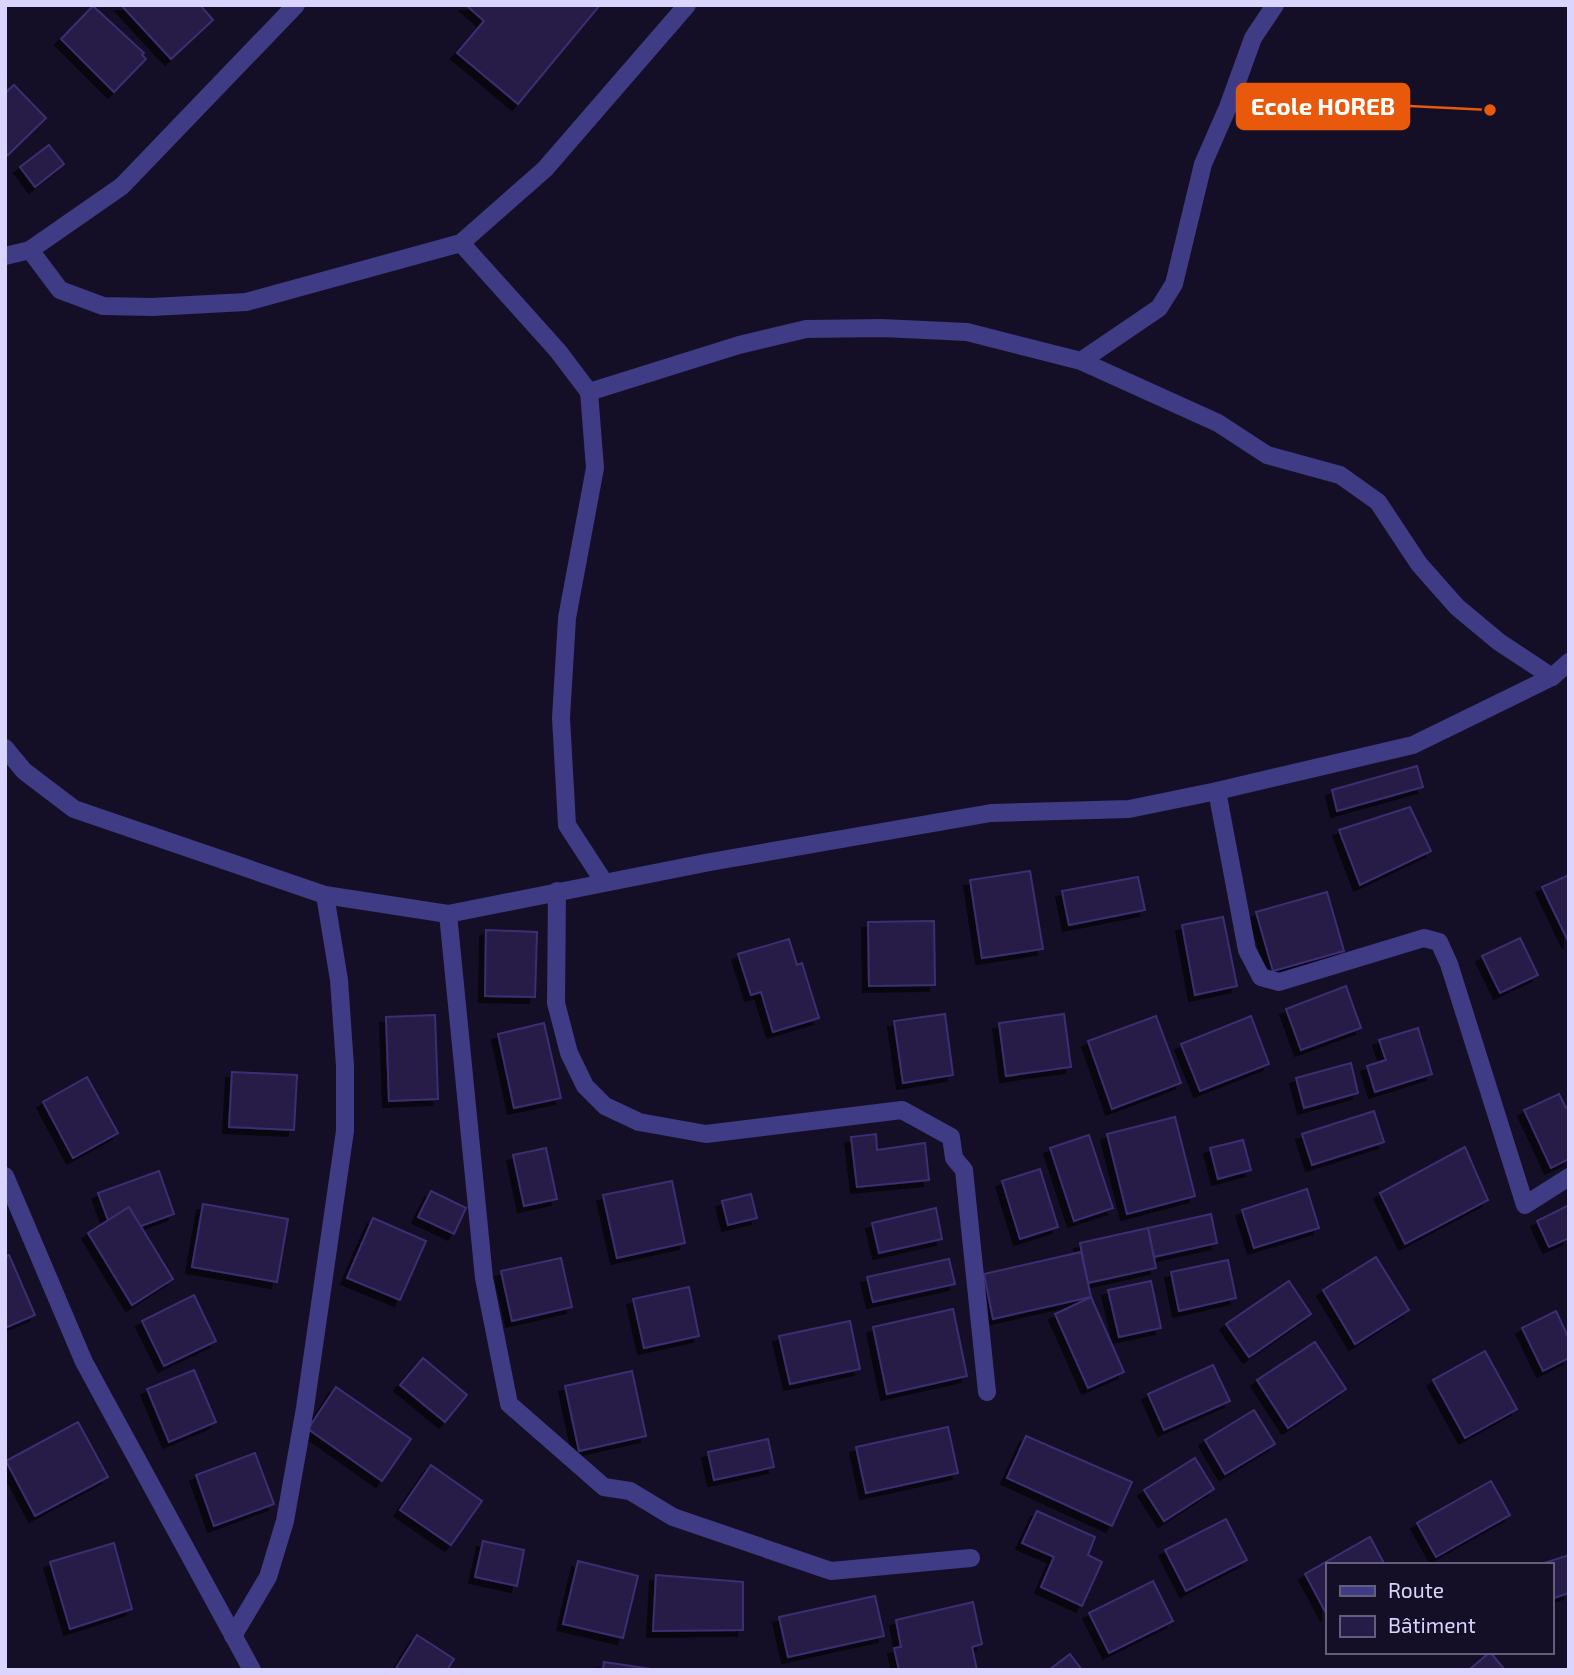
<svg xmlns="http://www.w3.org/2000/svg" width="1574" height="1675" font-family="'Exo 2',sans-serif">
	<defs>
		<filter id="shadow"><feDropShadow dx="-6" dy="6" stdDeviation="0" flood-color="#0009"/></filter>
	</defs>
	<rect width="100%" height="100%" fill="#140f26"/>
	<g fill="#251c47" stroke="#3d2e72" stroke-width="2" filter="url(#shadow)">
		<polygon points="121,5 200,5 213,20 171,59"/>
		<polygon points="466,5 600,5 518,104 457,53 484,21"/>
		<polygon points="93,6 144,53 142,55 146,59 114,92 61,39"/>
		<polygon points="14,85 46,118 8,155 5,152 5,93"/>
		<polygon points="49,145 64,164 35,187 20,167"/>
		<polygon points="1417,766 1423,787 1337,811 1332,790"/>
		<polygon points="1410,807 1431,851 1360,885 1339,830"/>
		<polygon points="1030,871 1043,949 982,958 970,880"/>
		<polygon points="1569,875 1569,943 1542,887"/>
		<polygon points="1138,877 1145,910 1069,925 1062,891"/>
		<polygon points="1327,892 1344,951 1273,971 1256,912"/>
		<polygon points="1223,917 1237,986 1195,995 1182,925"/>
		<polygon points="934,921 935,985 869,986 868,922"/>
		<polygon points="486,930 537,932 535,997 485,996"/>
		<polygon points="1520,938 1538,975 1500,993 1482,956"/>
		<polygon points="789,939 797,965 802,963 819,1018 773,1032 761,992 751,995 738,954"/>
		<polygon points="1346,986 1361,1028 1301,1050 1286,1009"/>
		<polygon points="945,1014 953,1075 903,1083 894,1021"/>
		<polygon points="1064,1014 1071,1067 1006,1076 999,1023"/>
		<polygon points="435,1015 438,1099 389,1101 386,1017"/>
		<polygon points="1156,1016 1181,1083 1112,1109 1088,1041"/>
		<polygon points="1251,1016 1269,1064 1200,1091 1181,1044"/>
		<polygon points="544,1023 561,1098 514,1108 498,1034"/>
		<polygon points="1418,1028 1432,1074 1375,1092 1367,1066 1386,1060 1379,1040"/>
		<polygon points="1351,1063 1358,1093 1304,1108 1296,1078"/>
		<polygon points="232,1072 297,1075 294,1130 229,1127"/>
		<polygon points="87,1077 118,1133 73,1158 43,1102"/>
		<polygon points="1559,1094 1566,1108 1569,1107 1569,1159 1551,1168 1524,1110"/>
		<polygon points="1374,1111 1384,1142 1312,1165 1302,1134"/>
		<polygon points="1175,1117 1195,1196 1127,1214 1107,1134"/>
		<polygon points="876,1134 877,1150 925,1143 929,1180 857,1187 851,1137"/>
		<polygon points="1089,1135 1113,1208 1074,1221 1050,1148"/>
		<polygon points="1243,1140 1251,1170 1218,1179 1210,1148"/>
		<polygon points="1465,1147 1488,1200 1405,1244 1380,1193"/>
		<polygon points="546,1148 557,1199 524,1206 513,1155"/>
		<polygon points="1040,1169 1058,1227 1020,1239 1002,1181"/>
		<polygon points="159,1171 174,1214 114,1236 98,1193"/>
		<polygon points="672,1181 685,1243 617,1258 603,1195"/>
		<polygon points="1307,1189 1319,1228 1254,1248 1242,1210"/>
		<polygon points="431,1191 466,1208 454,1234 418,1217"/>
		<polygon points="751,1194 757,1218 728,1225 722,1201"/>
		<polygon points="203,1204 288,1219 277,1282 192,1267"/>
		<polygon points="1569,1205 1569,1238 1549,1247 1537,1221"/>
		<polygon points="129,1207 173,1279 132,1305 88,1233"/>
		<polygon points="936,1208 942,1239 879,1253 872,1223"/>
		<polygon points="1211,1214 1217,1243 1154,1257 1148,1228"/>
		<polygon points="373,1218 426,1241 400,1300 347,1278"/>
		<polygon points="1148,1228 1156,1268 1088,1283 1080,1243"/>
		<polygon points="1081,1252 1091,1297 993,1319 984,1274"/>
		<polygon points="9,1255 35,1315 5,1328 5,1257"/>
		<polygon points="1376,1257 1409,1310 1355,1344 1323,1290"/>
		<polygon points="561,1258 572,1307 512,1321 501,1271"/>
		<polygon points="949,1259 955,1284 873,1302 867,1277"/>
		<polygon points="1228,1260 1236,1298 1179,1311 1171,1272"/>
		<polygon points="1151,1281 1161,1328 1119,1337 1108,1290"/>
		<polygon points="1289,1281 1311,1314 1249,1357 1226,1324"/>
		<polygon points="689,1287 699,1336 644,1348 633,1299"/>
		<polygon points="194,1295 216,1341 164,1366 142,1321"/>
		<polygon points="1091,1297 1124,1372 1088,1388 1055,1314"/>
		<polygon points="953,1309 967,1376 887,1394 873,1327"/>
		<polygon points="1556,1311 1569,1339 1569,1358 1543,1371 1522,1328"/>
		<polygon points="850,1321 860,1369 790,1384 779,1336"/>
		<polygon points="1315,1342 1346,1389 1288,1428 1257,1380"/>
		<polygon points="1485,1351 1517,1409 1465,1438 1433,1380"/>
		<polygon points="423,1358 467,1395 445,1422 400,1385"/>
		<polygon points="1213,1365 1230,1401 1164,1430 1148,1394"/>
		<polygon points="194,1370 216,1422 169,1442 147,1389"/>
		<polygon points="632,1371 646,1436 579,1451 565,1386"/>
		<polygon points="336,1387 411,1439 382,1481 308,1429"/>
		<polygon points="1254,1410 1275,1444 1225,1474 1205,1440"/>
		<polygon points="78,1422 108,1477 35,1516 6,1461"/>
		<polygon points="948,1427 958,1473 866,1493 856,1447"/>
		<polygon points="1026,1436 1132,1482 1112,1526 1007,1478"/>
		<polygon points="768,1439 774,1467 714,1480 708,1452"/>
		<polygon points="255,1453 274,1504 214,1526 196,1475"/>
		<polygon points="1195,1458 1214,1489 1164,1521 1144,1490"/>
		<polygon points="431,1465 482,1501 451,1545 400,1510"/>
		<polygon points="1491,1481 1510,1515 1436,1557 1417,1523"/>
		<polygon points="1037,1511 1095,1537 1088,1555 1102,1562 1082,1606 1041,1587 1054,1557 1022,1543"/>
		<polygon points="1226,1519 1247,1560 1186,1591 1165,1550"/>
		<polygon points="1370,1537 1385,1565 1327,1565 1327,1615 1305,1574"/>
		<polygon points="483,1541 524,1550 517,1586 475,1577"/>
		<polygon points="114,1543 132,1609 70,1629 50,1562"/>
		<polygon points="1569,1555 1569,1593 1551,1599 1551,1565 1538,1565"/>
		<polygon points="578,1561 638,1576 623,1638 563,1624"/>
		<polygon points="656,1575 743,1582 743,1630 653,1631"/>
		<polygon points="1153,1581 1173,1621 1109,1653 1089,1613"/>
		<polygon points="875,1596 884,1636 788,1657 779,1617"/>
		<polygon points="973,1602 982,1644 972,1647 977,1670 899,1670 894,1648 901,1647 896,1620"/>
		<polygon points="417,1635 454,1659 447,1670 395,1670"/>
		<polygon points="1490,1652 1505,1670 1469,1670"/>
		<polygon points="1070,1654 1082,1670 1049,1670"/>
		<polygon points="604,1662 658,1670 603,1670"/>
	</g>
	<g fill="none" stroke-linecap="round" stroke-linejoin="round">
		<g stroke="#3f3b84" stroke-width="18">
			<polyline points="461,243 558,351 589,392 595,468 567,618 561,718 567,825 604,882"/>
			<polyline points="30,250 60,290 103,306 152,307 246,302 461,243 545,169 687,5"/>
			<polyline points="5,256 30,250 122,186 296,5"/>
			<polyline points="1081,361 1159,308 1174,284 1203,164 1228,107 1253,38 1275,5"/>
			<polyline points="589,392 739,345 806,329 882,328 967,332 1081,361 1218,423 1267,455 1340,475 1378,502 1419,564 1457,607 1499,642 1552,677"/>
			<polyline points="5,748 24,771 74,809 325,895 448,914 710,862 991,813 1129,809 1217,791 1413,745 1552,677 1569,662"/>
			<polyline points="1217,791 1247,950 1261,977 1279,982 1424,938 1439,942 1449,964 1525,1205 1569,1177"/>
			<polyline points="557,891 556,1003 569,1053 585,1086 605,1106 639,1122 706,1134 902,1110 951,1137 954,1158 964,1170 987,1392"/>
			<polyline points="448,914 484,1278 509,1404 604,1487 630,1491 673,1517 831,1571 971,1558"/>
			<polyline points="5,1176 84,1362 252,1670"/>
			<polyline points="233,1636 268,1577 285,1521 305,1408 345,1131 345,1066 339,980 325,895"/>
		</g>
	</g>
	<path fill="none" stroke="#e8590c" stroke-width="2.5" d="M1490 110L1409 106"/>
	<circle fill="#e8590c" stroke="#140f26" stroke-width="2.5" cx="1490" cy="110" r="7"/>
	<rect fill="#e8590c" stroke="#e8590c" stroke-width="2.5" x="1237" y="84" width="172" height="45" rx="7"/>
	<g font-size="24" text-anchor="middle" font-weight="bold" fill="#fff">
		<text x="1323" y="115">Ecole HOREB</text>
	</g>
	<rect width="1574" height="1675" fill="none" stroke="#dad5fe" stroke-width="14"/>
	<rect x="1326" y="1563" width="228" height="91" fill="#140f26" stroke="#635e7c" stroke-width="2"/>
	<rect x="1340" y="1586" width="35" height="10" fill="#3f3b84" stroke="#635e7c" stroke-width="2"/>
	<text x="1388" y="1598" font-size="21" fill="#dad5fe">Route</text>
	<rect x="1340" y="1616" width="35" height="21" fill="#251c47" stroke="#635e7c" stroke-width="2"/>
	<text x="1388" y="1633" font-size="21" fill="#dad5fe">Bâtiment</text>
</svg>
